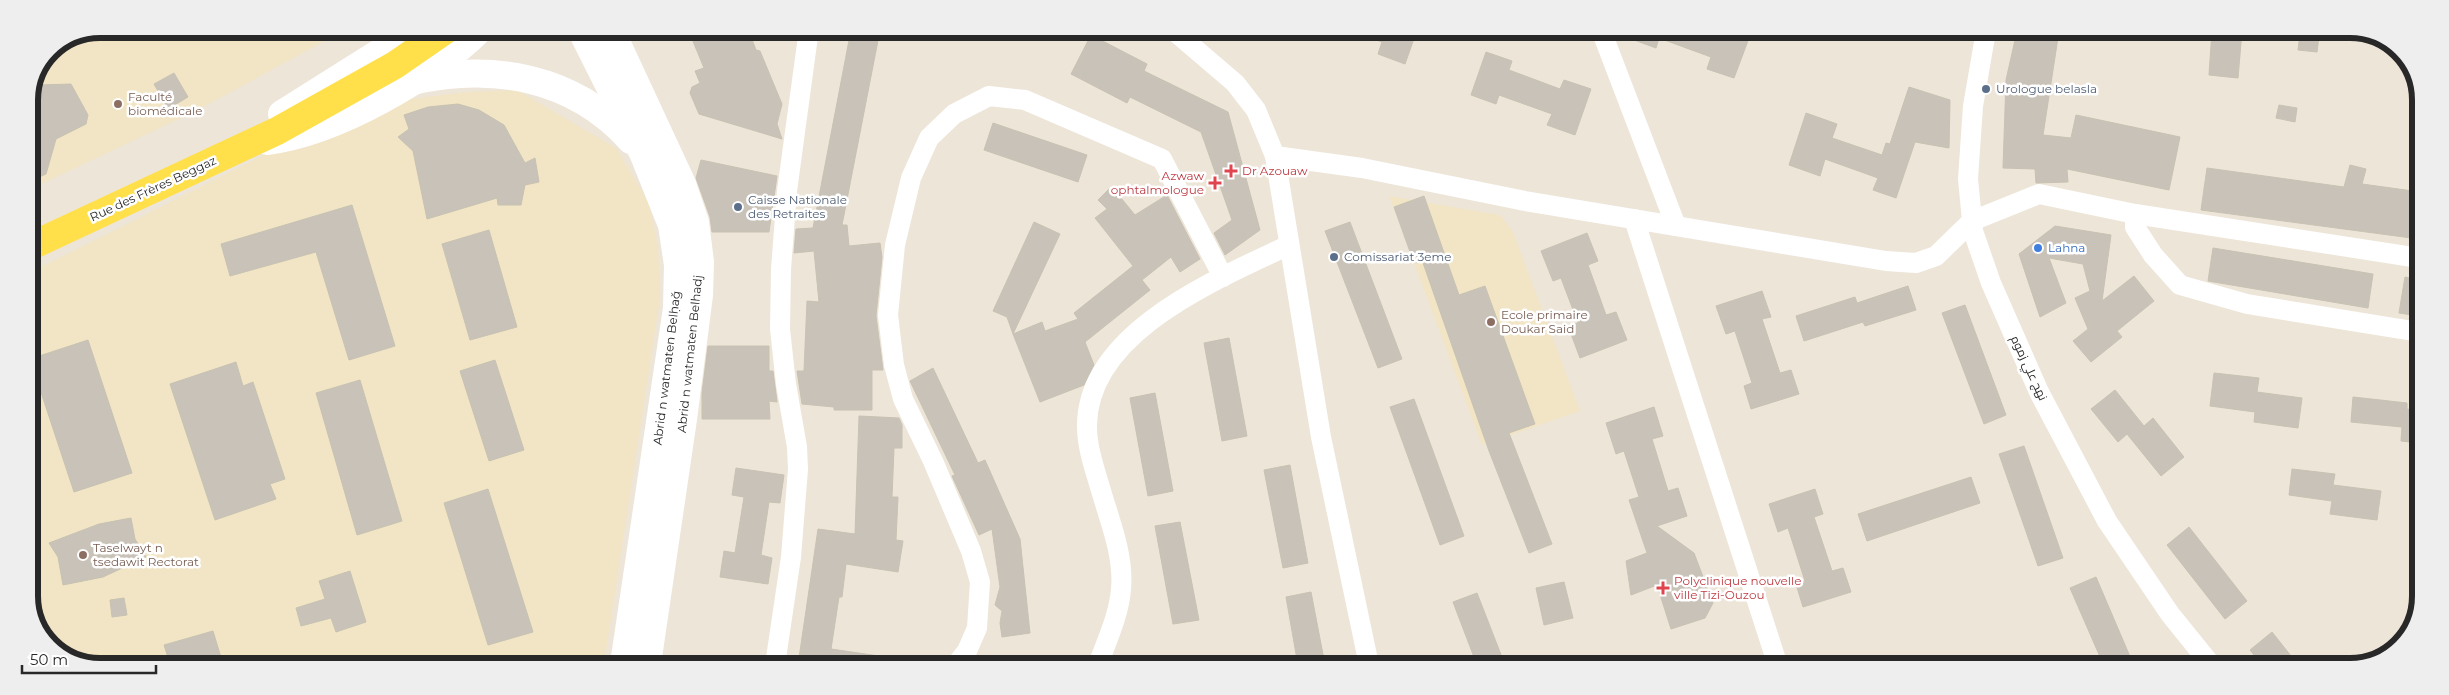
<svg xmlns="http://www.w3.org/2000/svg" width="2449" height="695" font-family="Montserrat,Cairo,sans-serif">
	<rect width="100%" height="100%" fill="#ede5d8"/>
	<g fill="#f1e5c5">
		<polygon points="100,29 347,29 198,110 29,190 29,99 50,49"/>
		<polygon points="517,90 616,148 649,203 658,246 660,298 604,664 81,664 46,642 29,600 29,273 264,155 305,148 403,100 466,92"/>
		<polygon points="1389,196 1500,215 1513,232 1580,411 1482,445"/>
	</g>
	<g fill="#c8c2b8" stroke="#c8c2b2">
		<polygon points="688,29 748,29 756,50 760,51 782,104 777,124 782,139 699,114 690,93 692,87 700,83 695,71 704,68"/>
		<polygon points="851,30 880,30 842,225 847,225 849,246 880,243 882,257 876,316 883,370 872,370 872,410 834,410 834,407 802,404 797,371 804,371 807,301 819,302 814,251 794,253 796,229 813,228"/>
		<polygon points="1354,30 1417,30 1405,64 1378,54 1382,42 1354,32"/>
		<polygon points="1614,30 1752,30 1734,78 1707,69 1711,57 1659,38 1656,48 1615,33"/>
		<polygon points="2017,31 2059,31 2043,135 2071,138 2076,115 2180,137 2169,190 2067,169 2068,182 2036,183 2035,169 2003,168 2006,80"/>
		<polygon points="2212,31 2242,31 2238,78 2209,75"/>
		<polygon points="2300,34 2319,36 2317,52 2298,50"/>
		<polygon points="1091,35 1147,64 1144,71 1228,112 1260,230 1225,255 1214,233 1232,220 1201,132 1130,97 1127,103 1071,74"/>
		<polygon points="1486,52 1512,61 1509,70 1560,89 1564,80 1591,89 1575,135 1547,125 1552,114 1499,95 1496,104 1471,95"/>
		<polygon points="174,73 188,97 168,109 154,84"/>
		<polygon points="71,84 88,115 86,124 56,139 46,174 37,178 29,175 29,121 31,119 40,85"/>
		<polygon points="1909,87 1950,100 1949,148 1915,142 1896,198 1873,190 1878,178 1825,159 1820,176 1789,165 1806,113 1837,124 1832,138 1882,155 1886,143 1890,144"/>
		<polygon points="458,104 479,110 504,125 525,163 535,158 539,182 525,185 521,205 498,205 497,198 427,219 413,151 398,137 409,129 404,115 428,107"/>
		<polygon points="2279,105 2297,108 2295,122 2276,118"/>
		<polygon points="993,123 1087,155 1078,182 984,150"/>
		<polygon points="701,160 777,176 769,232 712,232 710,217 696,178"/>
		<polygon points="2350,165 2366,169 2362,184 2420,192 2419,239 2201,210 2207,168 2344,187"/>
		<polygon points="1109,189 1119,199 1121,198 1135,215 1167,195 1200,259 1180,272 1171,257 1142,280 1150,290 1085,342 1094,365 1084,385 1040,402 1013,334 1042,322 1045,331 1078,319 1074,313 1133,266 1095,218 1107,209 1098,200"/>
		<polygon points="1424,196 1459,295 1485,286 1535,424 1509,433 1552,544 1529,553 1489,451 1422,260 1414,263 1394,207"/>
		<polygon points="352,205 395,346 349,360 316,252 230,276 221,244"/>
		<polygon points="1034,222 1060,234 1013,334 1007,317 993,311"/>
		<polygon points="1350,222 1402,359 1378,368 1325,231"/>
		<polygon points="2055,226 2111,235 2102,301 2134,276 2154,301 2117,331 2122,337 2091,362 2073,341 2088,329 2075,298 2090,291 2083,264 2049,258 2066,303 2040,317 2019,254"/>
		<polygon points="489,230 517,327 470,340 442,244"/>
		<polygon points="1587,233 1598,261 1588,265 1606,315 1616,312 1627,340 1580,358 1568,326 1578,323 1561,278 1553,281 1541,251"/>
		<polygon points="2213,248 2373,274 2368,308 2208,281"/>
		<polygon points="2405,277 2419,280 2419,316 2399,313"/>
		<polygon points="1908,286 1916,310 1865,326 1863,322 1804,341 1796,316 1855,297 1857,303"/>
		<polygon points="1762,291 1771,317 1762,319 1780,373 1791,370 1799,394 1751,409 1744,386 1752,383 1735,331 1726,334 1716,306"/>
		<polygon points="1965,305 2006,415 1984,424 1942,313"/>
		<polygon points="1229,338 1247,436 1222,441 1204,343"/>
		<polygon points="88,340 132,473 74,492 30,359"/>
		<polygon points="708,346 769,346 769,371 773,371 777,402 769,401 770,419 702,419 702,393"/>
		<polygon points="495,360 524,450 489,461 460,371"/>
		<polygon points="236,362 243,386 253,382 285,479 270,484 276,499 215,520 170,384"/>
		<polygon points="933,368 978,463 985,460 1020,539 1030,633 1002,637 1000,623 1002,611 995,605 1000,587 992,529 979,535 952,476 955,475 910,381"/>
		<polygon points="2214,373 2259,378 2257,392 2302,398 2298,428 2254,422 2255,412 2210,406"/>
		<polygon points="360,380 402,521 357,535 316,393"/>
		<polygon points="2115,390 2144,426 2153,418 2184,457 2161,476 2127,434 2118,442 2091,409"/>
		<polygon points="1155,393 1173,491 1148,496 1130,398"/>
		<polygon points="2353,397 2407,403 2407,409 2419,411 2419,443 2401,441 2402,427 2351,422"/>
		<polygon points="1414,399 1464,536 1440,545 1390,407"/>
		<polygon points="1654,407 1663,436 1652,439 1668,491 1678,488 1687,516 1657,526 1694,553 1713,603 1705,618 1671,629 1657,585 1631,595 1626,561 1647,553 1629,500 1639,497 1624,451 1616,454 1606,423"/>
		<polygon points="859,416 899,418 902,425 902,448 894,448 892,497 898,497 896,540 903,541 898,572 846,564 842,597 839,597 831,649 879,656 878,665 798,665 818,529 855,534"/>
		<polygon points="2024,446 2063,558 2038,566 1999,454"/>
		<polygon points="1290,465 1308,563 1283,568 1264,470"/>
		<polygon points="736,468 784,475 780,503 769,502 761,555 772,558 768,584 720,577 724,551 735,553 744,497 732,495"/>
		<polygon points="2292,469 2335,474 2333,485 2381,491 2377,520 2330,514 2332,501 2289,495"/>
		<polygon points="1971,477 1980,503 1867,541 1858,514"/>
		<polygon points="488,489 533,632 488,645 444,503"/>
		<polygon points="1815,489 1823,514 1814,517 1832,571 1843,568 1851,592 1803,607 1796,584 1805,581 1788,528 1778,532 1769,504"/>
		<polygon points="131,518 135,539 146,557 103,577 63,585 58,557 49,543 99,524"/>
		<polygon points="1180,522 1199,620 1173,624 1155,526"/>
		<polygon points="2189,527 2247,601 2225,619 2167,545"/>
		<polygon points="350,571 366,622 336,632 331,618 301,626 296,608 325,599 319,581"/>
		<polygon points="2096,577 2134,666 2104,666 2070,588"/>
		<polygon points="1564,582 1573,618 1544,625 1536,588"/>
		<polygon points="1311,592 1325,665 1298,665 1286,597"/>
		<polygon points="1477,593 1505,665 1477,665 1453,602"/>
		<polygon points="124,598 127,615 112,617 110,600"/>
		<polygon points="213,631 223,664 170,664 164,645"/>
		<polygon points="2272,632 2299,666 2263,666 2250,650"/>
	</g>
	<g fill="none" stroke-linecap="round" stroke-linejoin="round">
		<g stroke="#fff" stroke-width="20">
			<polyline points="1173,30 1235,83 1256,110 1275,156 1362,168 1525,201 1886,261 1916,263 1936,256 1972,221 2039,194 2135,214 2419,258"/>
			<polyline points="1601,30 1676,226"/>
			<polyline points="1986,31 1973,106 1968,179 1973,231 1991,283 2039,392 2107,521 2170,614 2212,666"/>
			<polyline points="1275,156 1321,437 1369,665"/>
			<polyline points="2135,214 2135,227 2153,255 2180,285 2247,304 2419,332"/>
			<polyline points="1634,219 1778,666"/>
			<polyline points="775,665 791,557 798,469 797,447 786,384 780,329 781,269 787,191 809,29"/>
			<polyline points="956,665 967,651 977,628 980,582 971,551 933,461 903,399 894,365 888,315 895,245 911,178 929,138 954,114 989,96 1025,100 1162,159 1223,277"/>
			<path d="M1098 665C1107 640 1119 615 1121 589 1124 557 1111 524 1102 494 1096 473 1087 449 1087 427 1086 332 1218 279 1289 245"/>
		</g>
		<g stroke="#fff" stroke-width="28">
			<polyline points="581,29 644,155 672,225 678,265 677,308 624,664"/>
			<polyline points="610,29 682,184 695,222 700,262 699,295 683,419 647,664"/>
			<path d="M412 81C492 63 573 76 631 140"/>
			<polyline points="282,114 417,29"/>
			<path d="M267 141C337 132 430 78 480 29"/>
		</g>
		<polyline stroke="#ffe04b" stroke-width="28" points="29,247 277,131 395,65 447,29"/>
	</g>
	<g fill="#5c6f8a" stroke="#fff" stroke-width="2">
		<circle cx="1986" cy="89" r="5"/>
		<circle cx="738" cy="207" r="5"/>
		<circle cx="1334" cy="257" r="5"/>
	</g>
	<g fill="#8d6e63" stroke="#fff" stroke-width="2">
		<circle cx="118" cy="104" r="5"/>
		<circle cx="1491" cy="322" r="5"/>
		<circle cx="83" cy="555" r="5"/>
	</g>
	<g fill="#e0444e" stroke="#fff" stroke-width="2">
		<path d="M1228.5 163.5h5v5h5v5h-5v5h-5v-5h-5v-5h5z"/>
		<path d="M1212.5 175.5h5v5h5v5h-5v5h-5v-5h-5v-5h5z"/>
		<path d="M1660.5 580.5h5v5h5v5h-5v5h-5v-5h-5v-5h5z"/>
	</g>
	<circle fill="#3f7fe0" stroke="#fff" stroke-width="2" cx="2038" cy="248" r="5"/>
	<g text-anchor="middle" stroke-width="5" stroke-linejoin="round" paint-order="stroke">
		<g font-size="12" fill="#4e5e75" stroke="#fff" text-anchor="start">
			<text x="1996" y="93">Urologue belasla</text>
			<text x="748" y="204">Caisse Nationale<tspan x="748" dy="14">des Retraites</tspan></text>
			<text x="1344" y="261">Comissariat 3eme</text>
		</g>
		<g font-size="12" fill="#785e54" stroke="#fff" text-anchor="start">
			<text x="128" y="101">Faculté<tspan x="128" dy="14">biomédicale</tspan></text>
			<text x="1501" y="319">Ecole primaire<tspan x="1501" dy="14">Doukar Said</tspan></text>
			<text x="93" y="552">Taselwayt n<tspan x="93" dy="14">tsedawit Rectorat</tspan></text>
		</g>
		<g font-size="12" fill="#be3a42" stroke="#fff" text-anchor="start">
			<text x="1242" y="175">Dr Azouaw</text>
			<text x="1204" y="180" text-anchor="end">Azwaw<tspan x="1204" dy="14">ophtalmologue</tspan></text>
			<text x="1674" y="585">Polyclinique nouvelle<tspan x="1674" dy="14">ville Tizi-Ouzou</tspan></text>
		</g>
		<g font-size="12" fill="#282828" stroke="#fff">
			<text transform="translate(153 189) rotate(-25)" y="4">Rue des Frères Beggaz</text>
			<text transform="translate(690 354) rotate(-84)" y="4">Abrid n watmaten Belhadj</text>
			<text transform="translate(667 368) rotate(-83)" y="4">Abrid n watmaten Belḥaǧ</text>
			<text transform="translate(2029 368) rotate(65)" y="4">نهج علي زموم</text>
		</g>
		<g font-size="12" fill="#366cbe" stroke="#fff" text-anchor="start">
			<text x="2048" y="252">Lahna</text>
		</g>
	</g>
	<path d="M0 0H2449V695H0ZM100 38H2350A62 62 0 0 1 2412 100V596A62 62 0 0 1 2350 658H100A62 62 0 0 1 38 596V100A62 62 0 0 1 100 38Z" fill="#eee" fill-rule="evenodd"/>
	<path fill="none" stroke="#282828" stroke-width="6" d="M100 38H2350A62 62 0 0 1 2412 100V596A62 62 0 0 1 2350 658H100A62 62 0 0 1 38 596V100A62 62 0 0 1 100 38Z"/>
	<path d="M22 665v8h134v-8" fill="none" stroke="#282828" stroke-width="2.5"/>
	<text x="30" y="665" font-size="15" fill="#282828" stroke="#ffffff" stroke-width="4" paint-order="stroke">50 m</text>
</svg>
